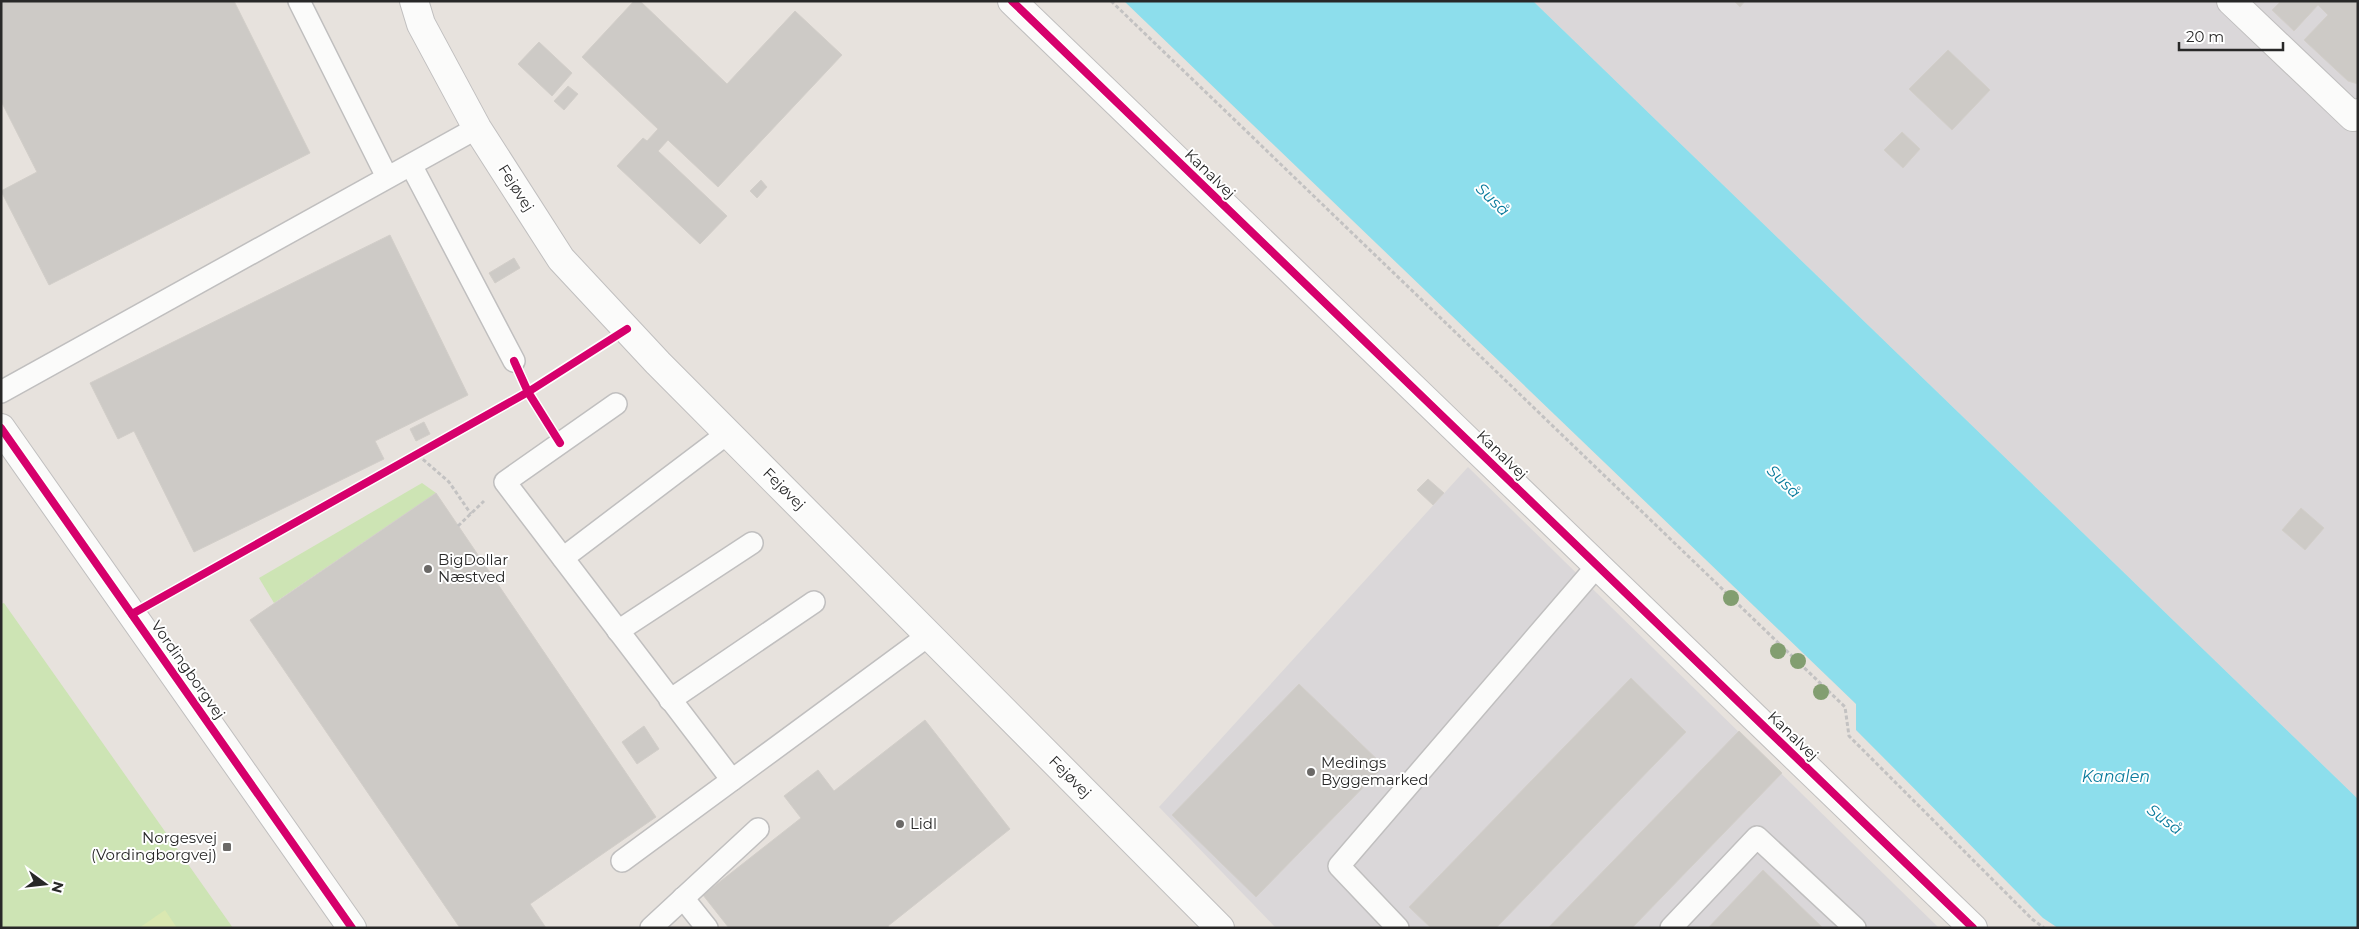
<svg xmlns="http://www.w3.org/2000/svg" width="2359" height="929" font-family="Montserrat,sans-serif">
	<rect width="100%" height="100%" fill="#e7e2dd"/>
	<g fill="#dad7d9">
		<polygon points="1533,1 2358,1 2358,799"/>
		<polygon points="1468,467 1939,928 1276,928 1159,807"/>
	</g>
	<g fill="#cde4b4">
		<polygon points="422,483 436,493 274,603 259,578"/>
		<polygon points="4,603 233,928 1,928 1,604"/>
	</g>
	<polygon fill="#dae8b1" points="165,910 177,928 139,928"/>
	<polygon fill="#8ddeec" points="1124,1 1533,1 2358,799 2358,928 2058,928 2043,918 1856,730 1856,704"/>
	<g fill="#cdcac6" stroke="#d2cec9">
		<polygon points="1,1 234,1 310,153 49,285 1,191 37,172 1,101"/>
		<polygon points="634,1 640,1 727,84 795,11 842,55 718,187 668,140 658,151 727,216 700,244 617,166 643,138 647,141 658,129 582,57"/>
		<polygon points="1734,1 1745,1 1740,7"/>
		<polygon points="2281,1 2356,1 2358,3 2358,84 2348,81 2304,40 2328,15 2318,5 2294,31 2272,10"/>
		<polygon points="539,42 572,73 552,96 518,64"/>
		<polygon points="1948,50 1990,90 1952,130 1909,89"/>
		<polygon points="568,86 578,94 564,110 554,101"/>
		<polygon points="1902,132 1920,149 1903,168 1884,150"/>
		<polygon points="761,180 767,187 757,198 750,191"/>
		<polygon points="390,235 468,395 375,441 384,459 194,552 134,431 118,439 90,383"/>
		<polygon points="514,258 520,268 495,283 489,273"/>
		<polygon points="424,422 430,434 416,441 410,429"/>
		<polygon points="1428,479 1444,493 1433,505 1417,490"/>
		<polygon points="436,493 656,817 530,904 546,928 460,928 250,620"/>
		<polygon points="2301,508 2324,528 2305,550 2282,530"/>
		<polygon points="1631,678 1686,732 1496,928 1431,928 1409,907"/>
		<polygon points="1299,684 1384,766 1256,897 1172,815"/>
		<polygon points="925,720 1010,829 888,926 889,928 729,928 703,895 801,818 784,796 818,770 834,791"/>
		<polygon points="644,726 659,749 637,764 622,742"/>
		<polygon points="1739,731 1782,773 1632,928 1548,928"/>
		<polygon points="1763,870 1823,928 1708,928"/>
	</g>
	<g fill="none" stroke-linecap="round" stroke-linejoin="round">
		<g stroke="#c0bfbf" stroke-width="24">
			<g id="service">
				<polyline points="299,1 387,177"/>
				<polyline points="411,165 514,361"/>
				<polyline points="1,392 477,128"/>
				<polyline points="616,404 505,482 732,780"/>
				<polyline points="563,558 728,433"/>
				<polyline points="618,631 752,543"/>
				<polyline points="670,700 814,602"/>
				<polyline points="622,861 929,635"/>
				<polyline points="683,898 707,928"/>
				<polyline points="651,928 758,829"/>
				<polyline points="1398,928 1339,866 1597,566"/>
				<polyline points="1671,928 1757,837 1855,928"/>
			</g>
		</g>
		<g stroke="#c0bfbf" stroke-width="30">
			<g id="minor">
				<polyline points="414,1 421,24 477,128 561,259 658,363 1220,928"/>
				<polyline points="1012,1 1973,928"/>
				<polyline points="2231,1 2353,117 2358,113"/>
			</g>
		</g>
		<g stroke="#c0bfbf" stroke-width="30">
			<polyline id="tertiary" points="1,428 352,928"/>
		</g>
		<g stroke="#c3c2c2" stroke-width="3" stroke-dasharray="4 2.5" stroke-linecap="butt">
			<polyline points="1111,1 1845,707 1849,736 2032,919 2044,928"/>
			<polyline points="418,455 449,482 471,514"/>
			<polyline points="458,526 484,501"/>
		</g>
		<use href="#service" stroke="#fbfbfa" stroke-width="21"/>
		<use href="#minor" stroke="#fbfbfa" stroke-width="28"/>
		<use href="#tertiary" stroke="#fbfbfa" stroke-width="28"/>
		<g stroke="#fff" stroke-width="11">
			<g id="cycleway">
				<polyline points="1012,1 1973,928"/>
				<polyline points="514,361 528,392 560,443"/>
				<polyline points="1,428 352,928"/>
				<polyline points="132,614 528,392 627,329"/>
			</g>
		</g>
		<use href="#cycleway" stroke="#d6006c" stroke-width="8"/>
	</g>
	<g fill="#829e70">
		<circle cx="1731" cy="598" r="8"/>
		<circle cx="1778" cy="651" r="8"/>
		<circle cx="1798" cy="661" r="8"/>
		<circle cx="1821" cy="692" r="8"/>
	</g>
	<g fill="#6b6967" stroke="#fff" stroke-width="2">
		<circle cx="428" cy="569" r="5"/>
		<circle cx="1311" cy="772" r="5"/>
		<circle cx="900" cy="824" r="5"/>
		<rect x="222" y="842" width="10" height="10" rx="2.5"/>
	</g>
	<g text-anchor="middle" stroke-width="4" stroke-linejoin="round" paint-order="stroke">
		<g font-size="15" fill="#282828" stroke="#fff">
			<text transform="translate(1210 174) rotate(44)" y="5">Kanalvej</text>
			<text transform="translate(516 188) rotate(58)" y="5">Fejøvej</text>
			<text transform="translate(1502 455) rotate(44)" y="5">Kanalvej</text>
			<text transform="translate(784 489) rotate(45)" y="5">Fejøvej</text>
			<text transform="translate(188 670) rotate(55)" y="5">Vordingborgvej</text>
			<text transform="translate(1793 736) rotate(44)" y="5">Kanalvej</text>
			<text transform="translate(1070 777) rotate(45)" y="5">Fejøvej</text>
		</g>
		<g font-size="15" fill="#282828" stroke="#fff" text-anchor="start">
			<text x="438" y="565">BigDollar<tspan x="438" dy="17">Næstved</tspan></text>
			<text x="1321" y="768">Medings<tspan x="1321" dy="17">Byggemarked</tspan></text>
			<text x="910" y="829">Lidl</text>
			<text x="217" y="843" text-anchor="end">Norgesvej<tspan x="217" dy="17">(Vordingborgvej)</tspan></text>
		</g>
		<g font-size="16" font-style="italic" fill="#087a9c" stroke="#fff">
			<text transform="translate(1493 199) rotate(44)" y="6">Suså</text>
			<text transform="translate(1784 481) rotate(44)" y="6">Suså</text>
			<text x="2116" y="782">Kanalen</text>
			<text transform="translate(2165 819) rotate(37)" y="6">Suså</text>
		</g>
	</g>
	<rect width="2359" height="929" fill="none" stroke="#282828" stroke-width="5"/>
	<g transform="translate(45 884) rotate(105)" stroke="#ffffff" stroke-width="4" paint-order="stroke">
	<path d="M0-4L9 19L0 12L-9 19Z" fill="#282828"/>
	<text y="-8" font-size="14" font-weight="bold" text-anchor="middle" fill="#282828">N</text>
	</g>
	<path d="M2179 42v8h104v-8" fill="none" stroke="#282828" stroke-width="2.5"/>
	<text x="2186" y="42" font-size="15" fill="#282828" stroke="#ffffff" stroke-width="4" paint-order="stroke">20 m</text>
</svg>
